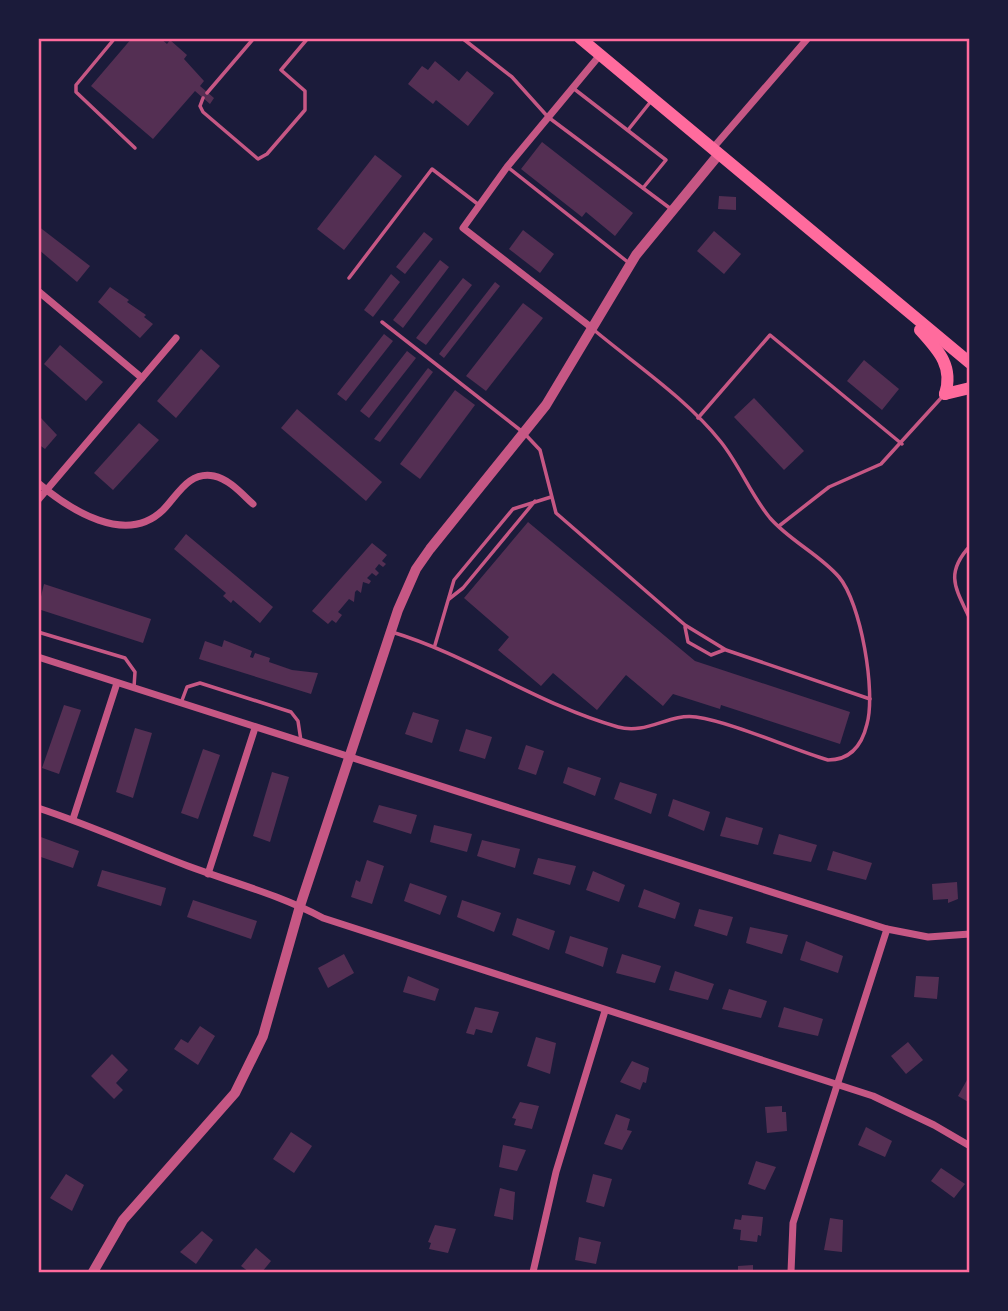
<svg xmlns="http://www.w3.org/2000/svg" width="1008" height="1311" font-family="Signika,sans-serif">
	<rect width="100%" height="100%" fill="#1b1b3a"/>
	<g fill="#542f53">
		<polygon points="132,38 160,38 167,44 170,40 187,55 184,59 204,81 200,86 214,98 210,104 195,91 153,139 91,86"/>
		<polygon points="435,61 459,81 467,71 494,93 468,126 436,100 433,104 408,84 422,66 428,70"/>
		<polygon points="542,142 633,213 615,236 586,212 582,217 521,169"/>
		<polygon points="375,155 402,176 344,250 317,229"/>
		<polygon points="719,196 736,197 736,210 718,209"/>
		<polygon points="38,226 90,266 77,282 38,249"/>
		<polygon points="523,230 554,254 540,273 509,249"/>
		<polygon points="714,231 741,254 724,274 697,251"/>
		<polygon points="424,232 433,239 405,274 396,267"/>
		<polygon points="440,260 449,267 403,328 393,320"/>
		<polygon points="391,274 400,282 373,317 364,310"/>
		<polygon points="463,278 472,285 426,345 416,338"/>
		<polygon points="495,282 500,286 444,358 439,354"/>
		<polygon points="110,287 129,300 127,302 146,315 144,317 153,324 140,338 98,302"/>
		<polygon points="523,303 543,318 486,391 466,376"/>
		<polygon points="384,334 393,341 346,401 337,394"/>
		<polygon points="60,345 103,382 86,401 44,364"/>
		<polygon points="201,349 220,366 176,418 157,401"/>
		<polygon points="407,351 416,358 369,418 360,411"/>
		<polygon points="864,360 899,389 882,410 847,381"/>
		<polygon points="428,368 433,372 380,442 374,439"/>
		<polygon points="455,390 475,405 420,479 400,464"/>
		<polygon points="754,398 804,451 784,470 734,417"/>
		<polygon points="297,409 382,482 366,501 281,428"/>
		<polygon points="41,418 57,435 45,449 38,444 38,419"/>
		<polygon points="139,423 159,440 113,490 94,473"/>
		<polygon points="528,522 695,661 850,712 840,744 721,705 720,709 673,694 663,706 626,675 597,710 553,673 541,686 498,650 509,637 464,598"/>
		<polygon points="186,534 273,607 260,623 233,600 231,603 223,596 226,593 174,549"/>
		<polygon points="372,543 387,555 382,561 386,564 383,567 379,564 375,569 379,573 376,576 372,573 367,578 371,581 369,584 363,582 361,593 357,590 355,592 354,602 349,599 338,612 342,615 336,623 332,620 328,624 312,611"/>
		<polygon points="44,584 151,619 143,643 38,609"/>
		<polygon points="224,640 252,651 250,657 253,658 255,653 270,658 269,662 292,670 318,673 311,694 199,659 205,641 222,647"/>
		<polygon points="64,705 81,710 59,774 42,768"/>
		<polygon points="413,712 439,720 432,743 405,734"/>
		<polygon points="135,728 152,733 133,798 116,792"/>
		<polygon points="466,729 492,737 485,759 459,751"/>
		<polygon points="526,745 544,751 536,775 518,769"/>
		<polygon points="203,749 220,755 198,819 181,813"/>
		<polygon points="568,767 601,778 595,796 563,783"/>
		<polygon points="272,772 289,777 270,842 253,836"/>
		<polygon points="620,782 657,794 651,814 614,799"/>
		<polygon points="673,799 710,812 704,831 668,816"/>
		<polygon points="379,805 417,815 411,834 373,822"/>
		<polygon points="726,817 763,828 758,845 720,836"/>
		<polygon points="434,825 472,834 467,852 430,842"/>
		<polygon points="779,834 817,845 811,862 773,854"/>
		<polygon points="38,836 79,851 73,868 38,856"/>
		<polygon points="482,840 520,849 515,868 477,856"/>
		<polygon points="833,851 872,863 866,880 827,870"/>
		<polygon points="538,858 576,866 570,885 533,874"/>
		<polygon points="367,860 384,866 372,904 351,897 356,880 360,882"/>
		<polygon points="102,870 166,888 161,906 97,886"/>
		<polygon points="593,871 625,885 619,902 586,890"/>
		<polygon points="957,882 958,899 948,903 948,899 933,900 932,884"/>
		<polygon points="410,883 447,896 440,915 404,901"/>
		<polygon points="644,889 680,903 675,919 638,907"/>
		<polygon points="193,900 257,921 251,939 187,917"/>
		<polygon points="462,900 501,913 494,932 457,917"/>
		<polygon points="699,909 733,917 727,936 694,926"/>
		<polygon points="517,918 555,931 549,950 512,935"/>
		<polygon points="750,927 788,935 782,954 746,943"/>
		<polygon points="570,936 608,948 603,967 565,953"/>
		<polygon points="806,941 843,956 838,973 800,960"/>
		<polygon points="344,954 354,973 328,988 318,968"/>
		<polygon points="622,954 661,966 655,983 616,973"/>
		<polygon points="675,971 714,984 708,1000 669,990"/>
		<polygon points="408,976 439,989 435,1001 403,992"/>
		<polygon points="916,976 939,977 937,999 914,997"/>
		<polygon points="729,989 767,1001 761,1018 722,1009"/>
		<polygon points="475,1007 499,1012 492,1033 476,1029 474,1035 466,1033"/>
		<polygon points="784,1007 823,1019 818,1036 778,1027"/>
		<polygon points="200,1026 215,1036 198,1065 174,1049 181,1039 188,1043"/>
		<polygon points="536,1037 556,1043 550,1074 527,1066"/>
		<polygon points="908,1042 923,1060 906,1074 891,1056"/>
		<polygon points="112,1054 128,1070 116,1083 123,1090 114,1099 91,1076"/>
		<polygon points="632,1061 649,1068 646,1083 643,1082 640,1090 620,1082"/>
		<polygon points="967,1080 970,1081 970,1103 958,1096"/>
		<polygon points="520,1102 539,1106 532,1129 514,1125 516,1119 512,1118"/>
		<polygon points="782,1106 782,1112 786,1112 787,1131 767,1133 765,1107"/>
		<polygon points="616,1114 630,1119 627,1130 632,1131 622,1150 604,1144"/>
		<polygon points="866,1127 892,1141 885,1157 858,1145"/>
		<polygon points="291,1132 312,1146 294,1173 273,1159"/>
		<polygon points="503,1145 526,1150 517,1171 499,1167"/>
		<polygon points="756,1161 776,1167 765,1190 748,1184"/>
		<polygon points="941,1168 965,1184 954,1198 931,1181"/>
		<polygon points="66,1174 84,1185 72,1211 50,1198"/>
		<polygon points="593,1174 612,1179 604,1207 586,1202"/>
		<polygon points="500,1188 515,1192 513,1220 494,1216"/>
		<polygon points="742,1215 763,1217 761,1236 758,1235 757,1242 740,1240 741,1230 733,1229 735,1219 741,1220"/>
		<polygon points="830,1218 843,1220 842,1252 824,1250"/>
		<polygon points="435,1225 456,1229 448,1253 429,1249 431,1243 428,1242"/>
		<polygon points="202,1231 213,1240 196,1264 180,1252"/>
		<polygon points="579,1237 601,1242 596,1264 575,1260"/>
		<polygon points="256,1248 271,1261 262,1272 249,1272 241,1266"/>
		<polygon points="753,1265 753,1272 738,1272 738,1266"/>
	</g>
	<g fill="none" stroke-linecap="round" stroke-linejoin="round">
		<g stroke="#c65784" stroke-width="3.5">
			<polyline points="115,38 76,85 76,92 135,148"/>
			<polyline points="462,38 512,77 548,117 671,209"/>
			<polyline points="573,88 666,160 643,188"/>
			<polyline points="207,93 254,38"/>
			<polyline points="203,98 200,106 203,112 258,159 267,154 305,110 305,91 281,70 308,38"/>
			<polyline points="628,130 652,100"/>
			<polyline points="509,168 629,263"/>
			<polyline points="349,278 432,169 479,205"/>
			<polyline points="382,322 524,433 540,450 556,513 685,625 726,650 870,699"/>
			<polyline points="698,418 770,335 902,444"/>
			<polyline points="779,526 829,487 881,464 942,397"/>
			<path d="M970 546C944 574 956 589 970 619"/>
			<polyline points="449,599 463,588 535,501"/>
			<polyline points="685,627 688,642 711,655 724,650"/>
			<polyline points="38,632 125,658 135,672 134,687"/>
			<path d="M392 632C471 656 539 705 618 727 647 735 669 713 696 717 735 723 788 748 828 760 851 760 862 745 867 724 876 692 861 603 839 577 819 554 790 541 770 518 751 495 740 466 721 442 687 399 636 365 594 330"/>
			<polyline points="435,645 454,580 513,509 551,497"/>
			<polyline points="181,703 187,687 200,683 291,712 298,721 301,741"/>
		</g>
		<g stroke="#c65784" stroke-width="7">
			<polyline points="713,148 808,38"/>
			<polyline points="38,291 142,378"/>
			<polyline points="592,328 463,228 507,167 600,55"/>
			<path d="M38 483C70 510 126 546 163 510 178 495 188 471 214 476 229 479 242 494 253 504"/>
			<polyline points="38,500 176,338"/>
			<polyline points="38,657 887,929 928,937 970,934"/>
			<path d="M38 808C90 825 138 847 188 866 234 883 280 895 323 918L873 1096 934 1125 970 1146"/>
			<polyline points="73,819 117,683"/>
			<polyline points="208,874 255,728"/>
			<polyline points="533,1272 556,1172 605,1011"/>
			<polyline points="791,1272 793,1223 887,929"/>
		</g>
		<polyline stroke="#c65784" stroke-width="10" points="93,1272 123,1220 235,1093 263,1036 300,906 398,610 416,569 430,549 546,405 636,255 719,154"/>
		<g stroke="#ff6b9d" stroke-width="12">
			<polyline points="580,38 970,363"/>
			<path d="M920 330C938 350 954 366 945 394"/>
			<polyline points="945,394 970,388"/>
		</g>
	</g>
	<rect width="1008" height="1311" fill="none" stroke="#1b1b3a" stroke-width="80"/>
	<rect x="40" y="40" width="928" height="1231" fill="none" stroke="#ff6b9d" stroke-width="2.5"/>
</svg>
